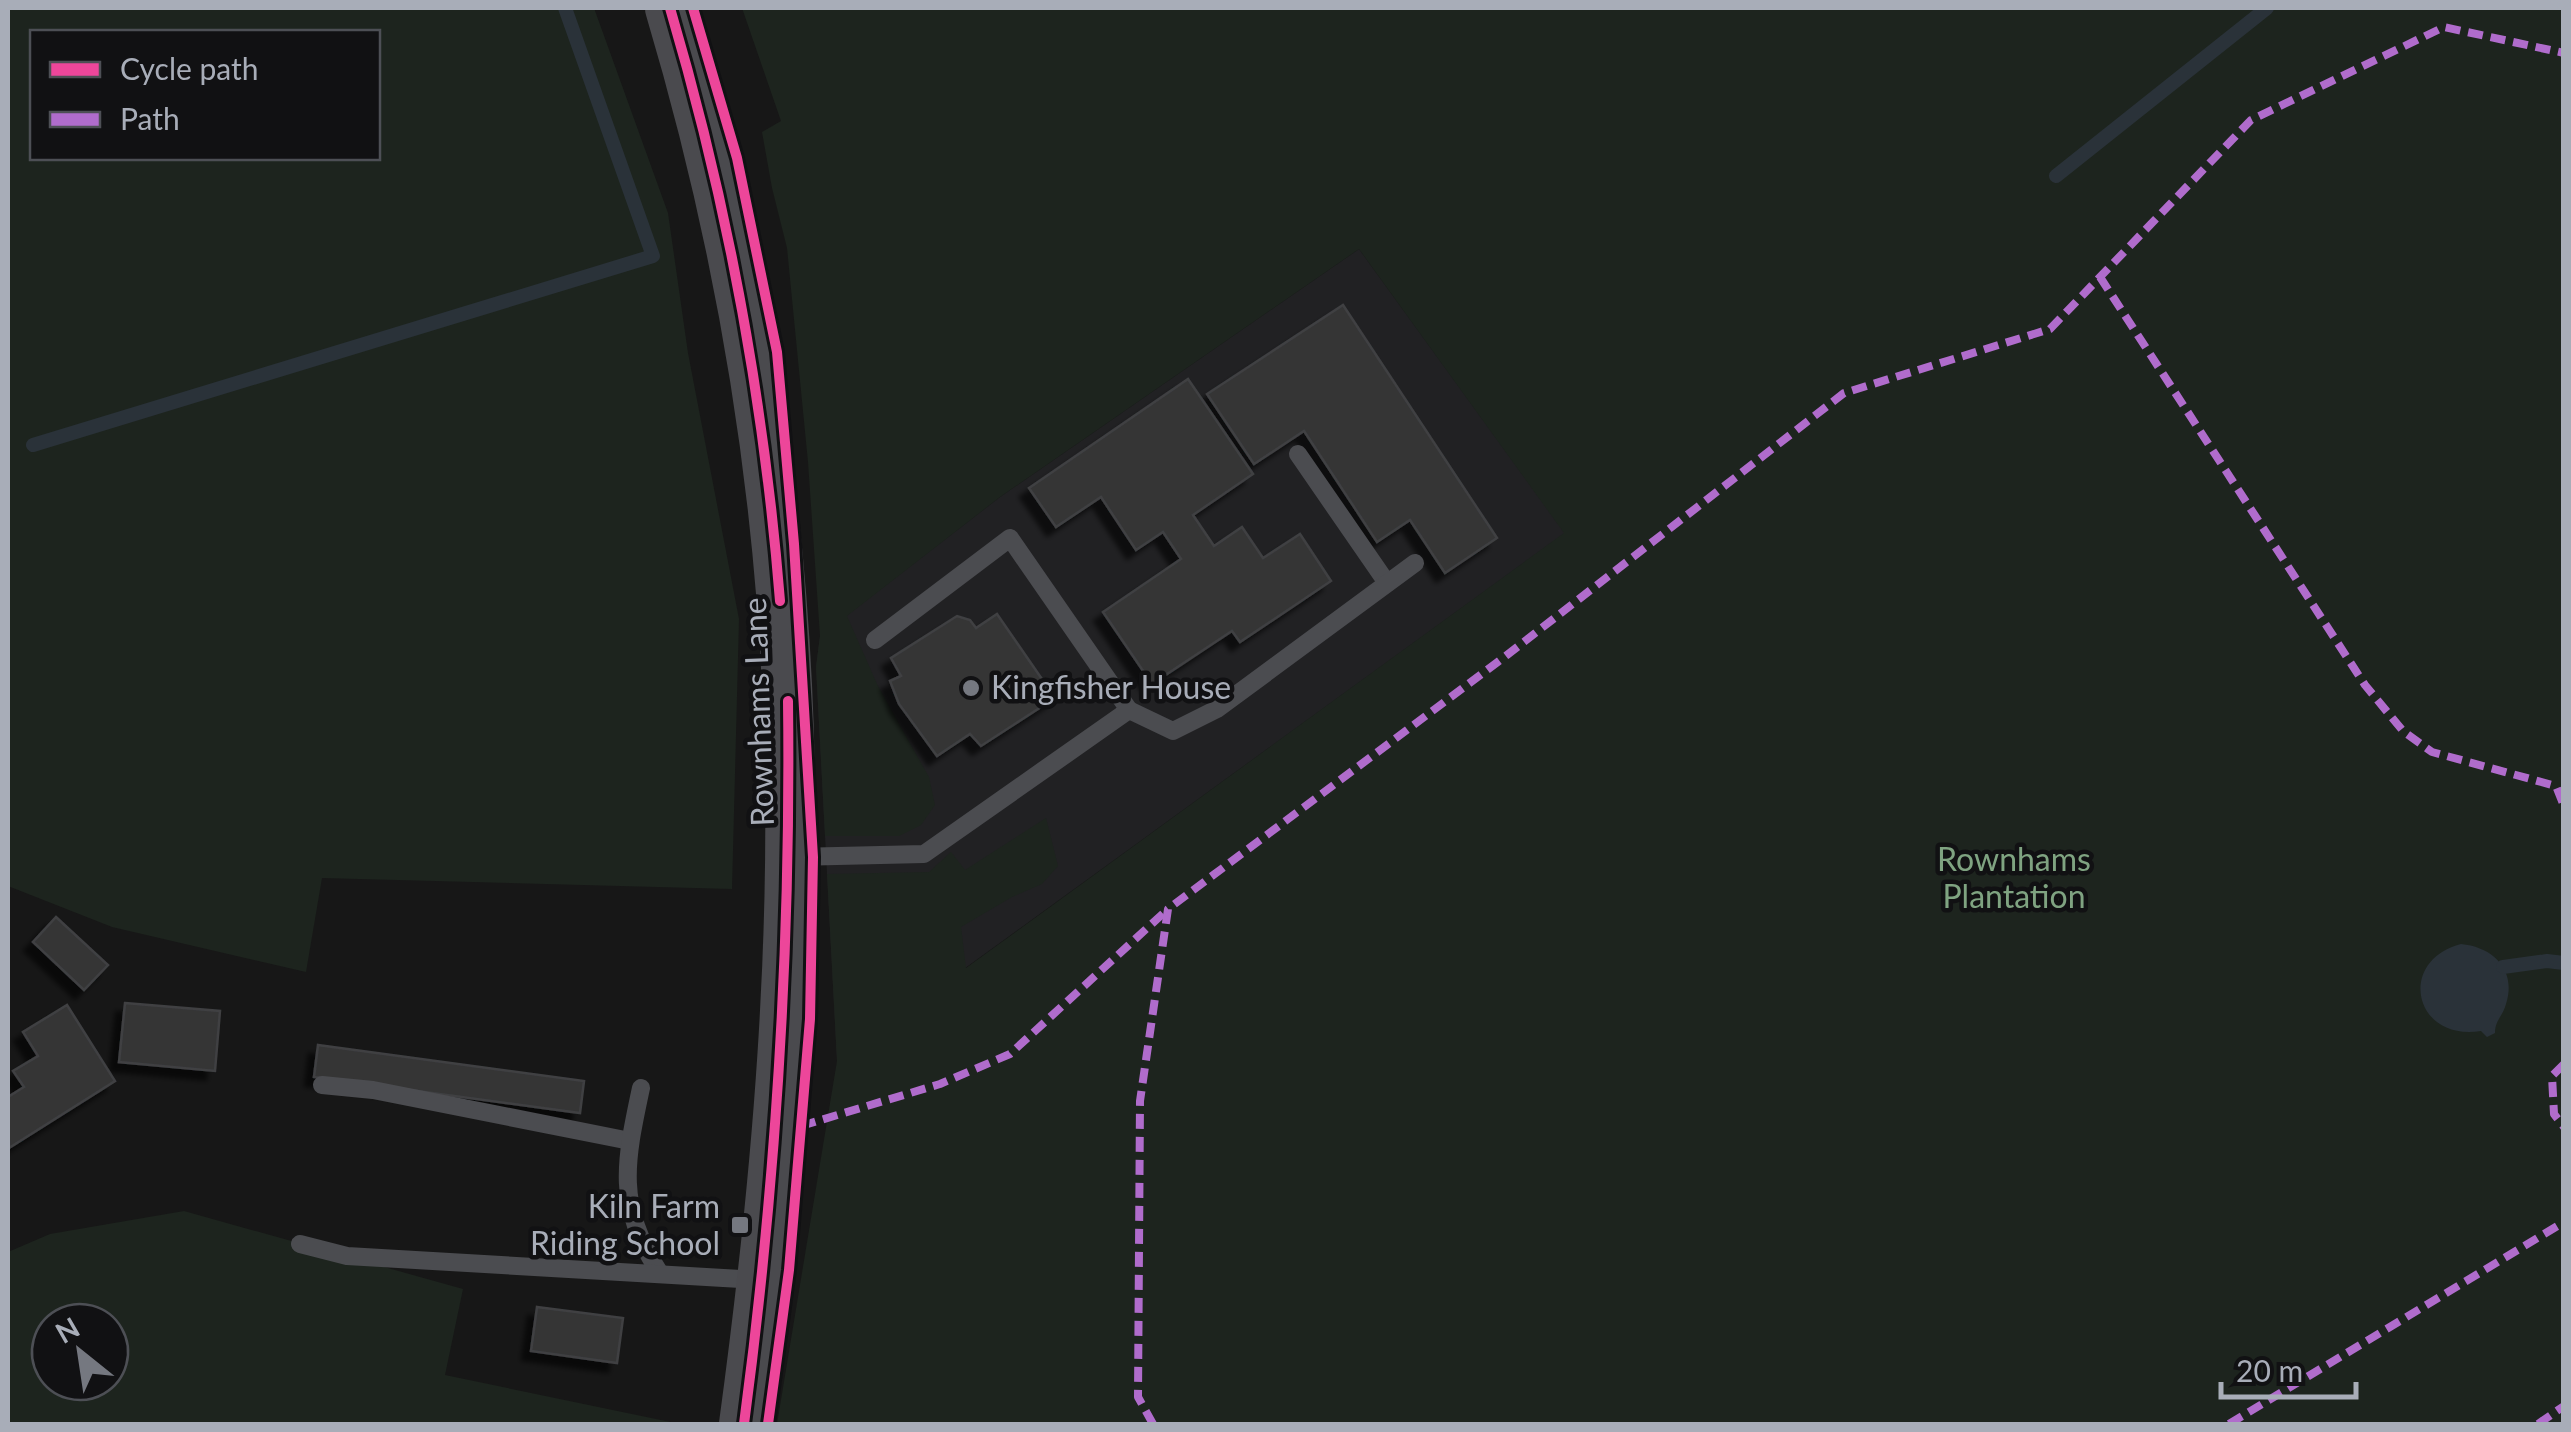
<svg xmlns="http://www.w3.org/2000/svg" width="2571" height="1432" font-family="Lato,sans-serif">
	<defs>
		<filter id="shadow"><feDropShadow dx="-9" dy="9" stdDeviation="2.5" flood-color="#0009"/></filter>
	</defs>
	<rect width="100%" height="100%" fill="#171717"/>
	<polygon fill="#212123" points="1359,249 1565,533 837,1061 816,667 820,636 1000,497"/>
	<g fill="#1d241e" fill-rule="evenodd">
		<path d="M8 8H594L668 213 688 353 739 619 732 889 322 878 306 972 112 927 8 886ZM378 32V158H32V32Z"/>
		<polygon points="742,8 2563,8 2563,1424 777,1424 837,1061 827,874 929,872 951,852 965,870 1046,818 1058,866 1042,884 1012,897 961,927 966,968 1564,533 1359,249 1000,497 847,616 877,684 929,777 935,805 921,825 899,836 825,836 816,667 820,636 808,462 787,248 772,188 762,132 781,121"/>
		<path d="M184 1211 463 1289 445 1375 680 1424H8V1252L50 1234ZM50 1322H110V1382H50Z"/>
	</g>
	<path fill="#2a3239" d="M2461 944C2493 947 2517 970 2506 1004 2503 1016 2495 1020 2495 1033L2487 1037 2481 1031C2414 1042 2396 961 2461 944Z"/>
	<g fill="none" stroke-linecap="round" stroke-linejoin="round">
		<g stroke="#2a3239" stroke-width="14">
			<polyline points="2056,176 2267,8"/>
			<polyline points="33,445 653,256 565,8"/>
			<polyline points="2503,967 2547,961 2564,963"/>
		</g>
	</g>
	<g fill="#353536" stroke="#3f4043" stroke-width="2.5" filter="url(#shadow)">
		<polygon points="1343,305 1497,538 1445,573 1410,520 1377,542 1304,431 1254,464 1207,394"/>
		<polygon points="1188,379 1253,474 1193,515 1214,546 1242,527 1263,558 1300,534 1331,581 1240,642 1232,631 1152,684 1103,612 1181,559 1163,532 1136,550 1101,497 1056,527 1029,488"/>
		<polygon points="997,614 1055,698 981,746 970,734 937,756 899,704 890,681 901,676 891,658 957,616 970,620 976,628"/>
		<polygon points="56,917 108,965 84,990 33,942"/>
		<polygon points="125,1003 220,1011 215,1071 119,1062"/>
		<polygon points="67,1005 115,1081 9,1148 8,1097 24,1087 13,1071 38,1056 23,1032"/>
		<polygon points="318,1045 584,1081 580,1113 314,1077"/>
		<polygon points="537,1307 623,1318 617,1363 531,1351"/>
	</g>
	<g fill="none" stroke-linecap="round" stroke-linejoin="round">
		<g stroke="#4b4c50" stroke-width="18">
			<polyline points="1298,454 1387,583"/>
			<polyline points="875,640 1010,538 1129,710"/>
			<polyline points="794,857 924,854 1129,710 1173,731 1217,709 1415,563"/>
			<polyline points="322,1085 373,1090 630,1141"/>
			<path d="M641 1088C625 1163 616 1204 659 1272"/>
			<polyline points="300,1244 347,1256 758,1280"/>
		</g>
		<path stroke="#4a4a4e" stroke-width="50" d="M670 8C735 226 776 456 787 685 799 931 777 1181 744 1424"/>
		<g stroke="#b06ccc" stroke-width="8" stroke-dasharray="15 8" stroke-linecap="butt">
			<polyline points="2100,277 2365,685 2403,731 2432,752 2556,786 2564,806"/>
			<polyline points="2564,1064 2552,1076 2554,1114 2564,1127"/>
			<polyline points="801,1126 940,1084 1010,1054 1168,909"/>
			<polyline points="1153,1424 1138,1397 1140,1101 1168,909 1507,655 1844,393 2050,329 2251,120 2444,27 2564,53"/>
			<polyline points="2229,1424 2564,1222"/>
			<polyline points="2538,1424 2564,1406"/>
		</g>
		<g stroke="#111113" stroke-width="16">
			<g id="cycleway">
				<path d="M670 8C727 201 764 400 780 601"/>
				<polyline points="693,8 737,158 777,352 794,544 813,857 810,1019 789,1270 768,1424"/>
				<path d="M744 1424C776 1184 791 943 788 701"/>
			</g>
		</g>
		<use href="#cycleway" stroke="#ed469a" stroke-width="10"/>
	</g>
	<g fill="#757880" stroke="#111113" stroke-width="4">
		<circle cx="971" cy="688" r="10"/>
		<rect x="730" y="1215" width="20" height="20" rx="5"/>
	</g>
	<g text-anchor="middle" stroke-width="9" stroke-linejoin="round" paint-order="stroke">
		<g font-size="32" fill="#a8adb8" stroke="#111113" text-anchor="start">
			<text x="991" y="699">Kingfisher House</text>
			<text x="720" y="1218" text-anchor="end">Kiln Farm<tspan x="720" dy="37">Riding School</tspan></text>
		</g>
		<g font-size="32" fill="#a8adb8" stroke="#111113">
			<text transform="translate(759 712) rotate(-92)" y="11">Rownhams Lane</text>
		</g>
		<g font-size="32" fill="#7fa381" stroke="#111113">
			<text x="2014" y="871">Rownhams<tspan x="2014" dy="37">Plantation</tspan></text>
		</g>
	</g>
	<rect width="2571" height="1432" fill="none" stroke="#a8adb8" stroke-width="20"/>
	<rect x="30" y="30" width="350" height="130" fill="#111113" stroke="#4d4f55" stroke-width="2.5"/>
	<rect x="50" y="62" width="50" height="15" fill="#ed469a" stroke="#4d4f55" stroke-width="2.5"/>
	<text x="120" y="80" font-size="30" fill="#a8adb8">Cycle path</text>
	<rect x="50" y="112" width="50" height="15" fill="#b06ccc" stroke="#4d4f55" stroke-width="2.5"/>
	<text x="120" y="130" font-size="30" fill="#a8adb8">Path</text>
	<g transform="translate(80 1352) rotate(330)"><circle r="48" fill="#111113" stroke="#4d4f55" stroke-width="2.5"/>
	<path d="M0-8L18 38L0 25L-18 38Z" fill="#757880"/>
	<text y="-15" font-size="28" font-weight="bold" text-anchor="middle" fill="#a8adb8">N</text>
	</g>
	<path d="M2221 1382v15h135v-15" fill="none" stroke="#a8adb8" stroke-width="5"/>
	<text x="2236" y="1382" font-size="30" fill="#a8adb8" stroke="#111113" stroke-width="8" paint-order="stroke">20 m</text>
</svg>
